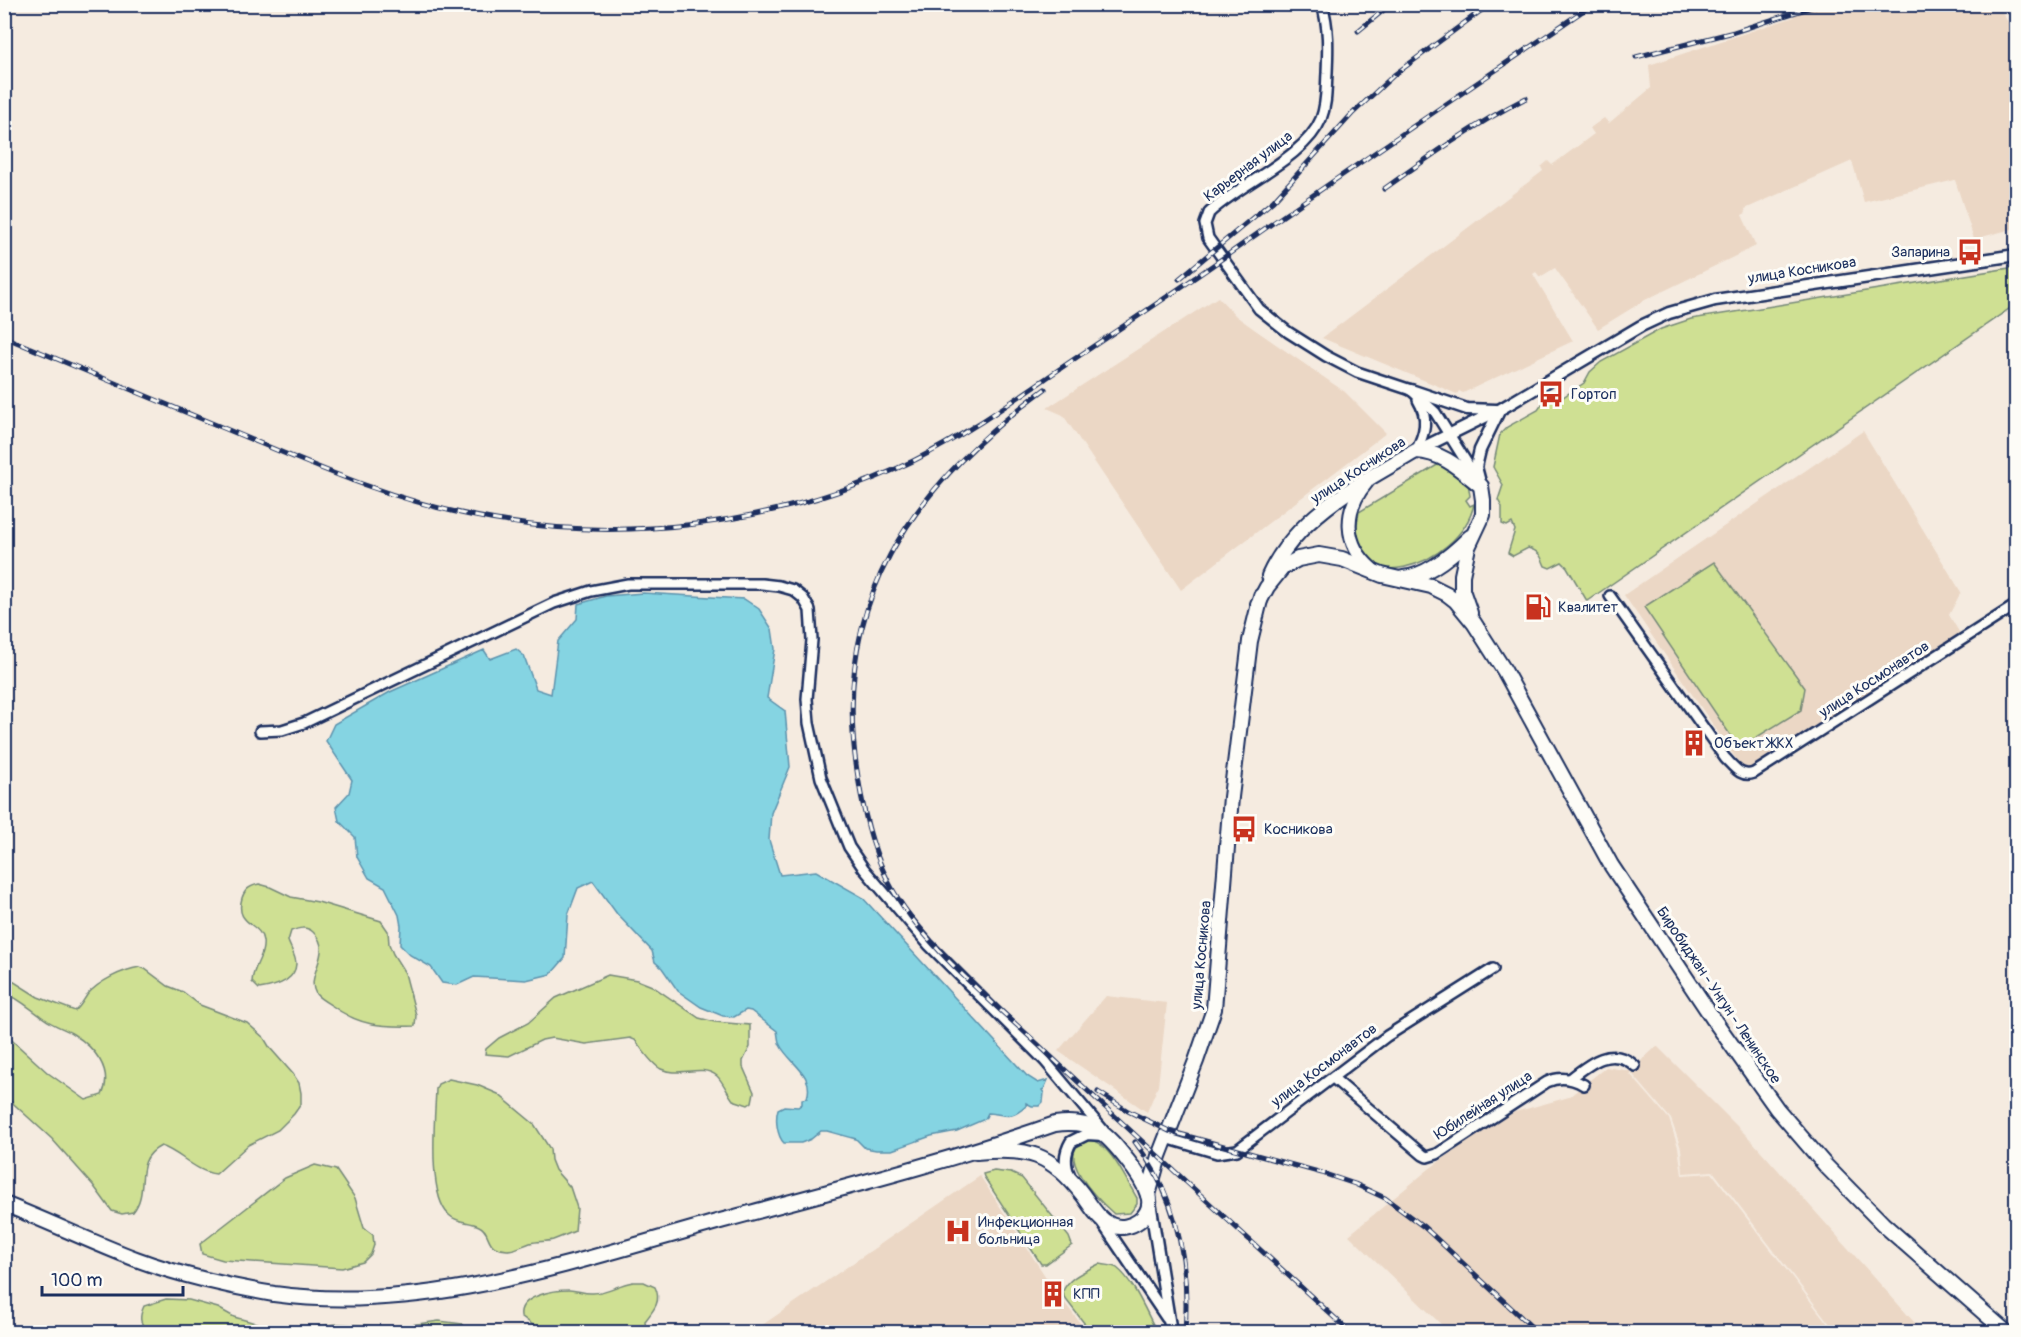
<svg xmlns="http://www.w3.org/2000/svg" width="2021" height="1337" font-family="Pangolin,sans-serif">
	<rect width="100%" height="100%" fill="#f5ebe0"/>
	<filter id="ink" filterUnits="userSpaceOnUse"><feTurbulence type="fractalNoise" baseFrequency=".0167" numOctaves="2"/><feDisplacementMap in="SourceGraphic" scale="12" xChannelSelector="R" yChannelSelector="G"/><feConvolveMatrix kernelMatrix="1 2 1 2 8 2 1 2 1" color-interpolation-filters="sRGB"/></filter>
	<g filter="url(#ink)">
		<g fill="#ebd7c5">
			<polygon points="1804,4 1998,5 2016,36 2016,228 1974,239 1955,180 1864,202 1852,161 1745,209 1746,213 1742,215 1756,246 1645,300 1598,329 1555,268 1540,277 1536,272 1533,274 1573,341 1463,393 1459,391 1457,394 1322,338 1543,171 1541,167 1548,161 1552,165 1594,134 1590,128 1604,118 1609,123 1651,88 1649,65 1794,17 1792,8"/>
			<polygon points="1218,297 1236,316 1254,329 1345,392 1386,433 1181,590 1063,415 1047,408"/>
			<polygon points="1863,431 1961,592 1949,615 1962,637 1746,773 1624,595"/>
			<polygon points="1106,996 1167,1003 1158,1086 1147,1112 1058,1051"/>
			<polygon points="1657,1046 1752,1141 1923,1332 1836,1332 1713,1171 1683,1173 1681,1148 1671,1119 1630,1071 1630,1074 1669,1119 1678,1147 1682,1175 1712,1173 1834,1332 1449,1332 1349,1235 1429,1169 1504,1115 1569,1097 1606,1067 1630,1071"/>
			<polygon points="980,1176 1051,1285 1087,1332 752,1332"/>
		</g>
		<g fill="#cfe093" stroke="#758878" stroke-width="1.5">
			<path d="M2016 267V304L1587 601 1567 567 1562 562 1550 568 1545 566C1541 556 1539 551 1528 548L1513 556 1508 553 1515 530 1512 523 1507 526 1502 524V507L1498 500 1503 485 1493 467 1500 434 1507 427 1538 410 1543 403 1563 397 1584 383 1590 372 1601 362 1661 329 1691 319Z"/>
			<path d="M1444 461 1468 483 1470 496 1466 500 1470 506 1474 504C1461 567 1339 607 1359 512Z"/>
			<polygon points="1714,562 1805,688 1801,710 1739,748 1644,607"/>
			<path d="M259 884 270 887 291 897 318 902 381 921 388 931 389 944 393 954 405 973 416 1015 415 1026C381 1027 359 1026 331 1005 326 1002 319 998 316 994 304 975 335 952 313 932 306 926 299 928 291 931L288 941C290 947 296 957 296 964 295 982 273 987 259 989L252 982C252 968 265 956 263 941 261 922 234 926 242 898 245 889 250 886 259 884Z"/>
			<path d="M140 967 145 969 168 986 183 992 200 1005 247 1023 264 1038 270 1048 293 1074 299 1083 301 1093V1104L294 1114 278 1130 248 1145 216 1174C195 1172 180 1152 161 1146 131 1161 151 1190 133 1212L122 1214 112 1211 93 1185 52 1139 5 1096V1034L48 1073 86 1100 102 1095C114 1070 94 1047 73 1034 65 1029 55 1026 48 1021 33 1012 21 999 5 993V976L38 997 75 1011C81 1006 83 1001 87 995 99 981 122 970 140 967Z"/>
			<path d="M608 975 637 980 652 986 699 1018 715 1022 750 1025V1047L743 1061V1067L754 1092 752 1102 748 1105 733 1100C728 1094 722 1080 717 1076 701 1063 679 1078 661 1069 651 1064 642 1049 635 1040L630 1038 586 1044 552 1038 542 1040 509 1056 485 1054 486 1049 499 1038 528 1023 556 998Z"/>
			<path d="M449 1079 477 1085 498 1094 534 1124 550 1149 551 1160 555 1170 570 1187 577 1208 575 1231C568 1234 561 1237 553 1240 546 1242 538 1241 530 1243 518 1247 510 1254 495 1247 487 1243 489 1230 479 1226 469 1221 457 1223 449 1215 427 1195 435 1118 436 1089L438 1084Z"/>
			<path d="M1088 1139C1110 1142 1126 1180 1137 1198V1204L1130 1213 1114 1214C1098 1200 1050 1152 1088 1139Z"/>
			<polygon points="315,1165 336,1170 355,1198 364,1228 373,1235 374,1245 371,1254 363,1262 342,1268 223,1260 202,1254 200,1244 285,1178"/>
			<polygon points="994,1171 1011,1173 1022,1178 1069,1237 1072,1245 1046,1264 1041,1264 984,1177 983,1174"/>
			<path d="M1099 1264C1105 1265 1113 1265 1117 1268 1134 1281 1147 1314 1157 1332H1091L1064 1297 1063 1291C1069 1277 1086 1271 1099 1264Z"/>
			<path d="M633 1282H644L655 1287C662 1301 654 1310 645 1321L646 1332H548L533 1325 521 1316C518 1296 554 1290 569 1290 577 1290 585 1294 593 1293 607 1293 619 1284 633 1282Z"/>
			<path d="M166 1299 189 1300 218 1308 234 1317 277 1329H295L338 1324 396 1327 439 1321 462 1324 466 1332H149C139 1324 139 1317 144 1306Z"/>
		</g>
		<path fill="#85d4e2" stroke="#5b92ad" stroke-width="1.5" d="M643 593 744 599 759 609 772 629 775 649 767 698 785 711 790 767 771 813 769 840 780 875 816 871 862 897 1027 1076 1038 1083 1048 1080 1044 1089 1042 1090 1044 1093 1043 1102 1039 1106H1032L1026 1103V1106C1010 1121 1006 1114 988 1113L985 1119 957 1131 931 1136 892 1150H876L865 1148 856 1139 827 1131H821L811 1139 801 1143H784C777 1136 775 1119 778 1109L784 1106 798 1107 802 1104V1099L807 1098C815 1074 789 1063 780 1045 778 1041 778 1035 777 1031L751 1011 746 1010 734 1017 723 1016 701 1007 678 991 662 968 655 962 652 951 617 914 593 881 578 888 568 915 565 958 551 974 526 980 474 977 457 985 442 983 431 967 410 955 400 945 401 926 399 915 385 887 369 878 357 857 355 837 339 821 336 807 349 793 352 780 326 741 334 724 390 692 484 650 490 659 516 649 524 656 536 689 551 694 558 641 577 619 578 604 606 596Z"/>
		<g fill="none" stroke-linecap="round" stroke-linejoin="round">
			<g stroke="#1b2f5e" stroke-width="14">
				<g id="minor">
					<path d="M1322 4C1329 28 1328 49 1327 73 1326 88 1327 104 1321 119 1305 158 1240 183 1209 213L1205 224 1208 238 1259 309 1288 332 1326 356 1357 372 1411 390 1435 412 1475 476"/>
					<polyline points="2011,4 2016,13"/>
					<path d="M1416 451C1425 433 1429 418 1418 400"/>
					<path d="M1610 596 1725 758C1734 767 1741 778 1754 773L2016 605"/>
					<polyline points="260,731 282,730 304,723 554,603 591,591 628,584 762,584 779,586 793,590 803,598 810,610 812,640 807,699 809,723 821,778 849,847 864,869 929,945 1045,1061 1103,1130"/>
					<path d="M1333 1078 1423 1155 1427 1157 1437 1154 1547 1082C1560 1076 1572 1078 1584 1085"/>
					<path d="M1570 1079C1590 1063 1612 1045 1635 1066"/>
					<polyline points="1166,1138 1217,1153 1237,1150 1387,1036 1493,969"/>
				</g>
			</g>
			<g stroke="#1b2f5e" stroke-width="15">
				<g id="tertiary">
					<polyline points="1411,390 1467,409 1496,410"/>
					<polyline points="1416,451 1499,410 1641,326 1669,313 1715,300 2016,255"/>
					<polyline points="1481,486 1476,467 1480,450 1499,411"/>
					<path d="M1070 1177C1064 1165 1064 1154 1071 1142L1087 1134 1103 1135"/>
					<polyline points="1150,1202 1171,1332"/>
					<polyline points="1100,1219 1167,1318"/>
				</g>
			</g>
			<g stroke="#1b2f5e" stroke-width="16">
				<path id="secondary" d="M1367 482C1343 510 1343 544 1372 569"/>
			</g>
			<g stroke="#1b2f5e" stroke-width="18">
				<g id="primary">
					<path d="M1269 576C1296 516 1362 482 1416 451 1443 452 1461 470 1481 486L1483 500V515L1468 547 1462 575V590L1470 613"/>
					<path d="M1403 578C1428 576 1453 554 1470 537"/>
					<polyline points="1258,604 1267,587 1283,567 1298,559 1319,555 1342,559 1382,575 1431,586 1447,594 1456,601 1474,623 1504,670 1611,865 1716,1023 1777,1109 1826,1166 1883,1224 2006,1332"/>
					<polyline points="1148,1195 1159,1156 1196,1061 1214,1009 1231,797 1250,641 1261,596"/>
					<path d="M4 1204C48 1221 91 1242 136 1259 176 1274 231 1287 274 1294 426 1315 579 1260 724 1220 835 1190 947 1162 1055 1124 1093 1119 1106 1133 1127 1160 1136 1171 1144 1182 1148 1195 1155 1216 1129 1233 1111 1225 1098 1219 1091 1206 1083 1195 1051 1153 1027 1147 976 1152"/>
				</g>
			</g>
			<use href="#minor" stroke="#fdfcf7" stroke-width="9"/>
			<use href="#tertiary" stroke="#fdfcf7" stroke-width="10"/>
			<use href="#secondary" stroke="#fdfcf7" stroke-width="12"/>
			<use href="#primary" stroke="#fdfcf7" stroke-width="14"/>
			<g stroke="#1b2f5e" stroke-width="5">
				<g id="rail">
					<polyline points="1358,31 1391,4"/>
					<polyline points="1636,57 1734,32 1821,4"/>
					<path d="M1384 189C1430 156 1475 124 1526 98"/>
					<polyline points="1179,279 1273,201 1352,114 1394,75 1490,4"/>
					<path d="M4 337C84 370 163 403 243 436 317 467 390 499 470 515 616 546 778 526 913 461 966 435 1014 400 1064 366 1120 328 1177 291 1233 251 1352 167 1473 86 1593 4"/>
					<path d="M1045 389C910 488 829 603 858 777 864 815 874 858 894 892 929 951 995 1004 1045 1051 1146 1146 1249 1239 1350 1332"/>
					<polyline points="1098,1092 1128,1111 1169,1131 1322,1173 1355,1184 1385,1198 1424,1227 1537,1332"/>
					<path d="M1135 1142C1178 1198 1190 1263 1185 1332"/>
				</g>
			</g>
			<use href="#rail" stroke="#fdfcf7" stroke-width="3" stroke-dasharray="9" stroke-linecap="butt"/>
		</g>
	</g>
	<defs>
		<g id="bus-bare" transform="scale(2.07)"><path d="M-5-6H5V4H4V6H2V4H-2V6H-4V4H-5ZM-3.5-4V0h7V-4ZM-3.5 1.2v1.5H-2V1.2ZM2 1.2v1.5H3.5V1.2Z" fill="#c8321e" stroke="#fdfcf7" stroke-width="2.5" paint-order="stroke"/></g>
		<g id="fuel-bare" transform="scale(2.07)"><path d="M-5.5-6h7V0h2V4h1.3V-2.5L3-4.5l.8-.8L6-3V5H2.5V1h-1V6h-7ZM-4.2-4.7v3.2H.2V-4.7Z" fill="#c8321e" stroke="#fdfcf7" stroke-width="2.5" paint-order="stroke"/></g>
		<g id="building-bare" transform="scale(2.07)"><path d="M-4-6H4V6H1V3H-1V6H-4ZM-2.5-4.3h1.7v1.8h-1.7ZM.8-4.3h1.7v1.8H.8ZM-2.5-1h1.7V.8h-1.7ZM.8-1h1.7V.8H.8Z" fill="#c8321e" stroke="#fdfcf7" stroke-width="2.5" paint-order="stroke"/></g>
		<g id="hospital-bare" transform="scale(2.07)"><path d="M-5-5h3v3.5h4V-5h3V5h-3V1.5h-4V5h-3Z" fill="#c8321e" stroke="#fdfcf7" stroke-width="2.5" paint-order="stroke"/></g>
	</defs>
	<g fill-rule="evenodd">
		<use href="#bus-bare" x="1970" y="252"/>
		<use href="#bus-bare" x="1551" y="394"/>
		<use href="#fuel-bare" x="1538" y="607"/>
		<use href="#building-bare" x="1694" y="743"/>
		<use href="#bus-bare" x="1244" y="829"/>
		<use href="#hospital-bare" x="958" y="1231"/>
		<use href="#building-bare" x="1053" y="1294"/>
	</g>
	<g text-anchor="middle" stroke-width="6" stroke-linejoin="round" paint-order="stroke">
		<g font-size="15" fill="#1b2f5e" stroke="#fdfcf7">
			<text transform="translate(1248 166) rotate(-37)" y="5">Карьерная улица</text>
			<text transform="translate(1802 270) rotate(-9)" y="5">улица Косникова</text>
			<text transform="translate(1358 470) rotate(-33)" y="5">улица Косникова</text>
			<text transform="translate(1874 679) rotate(-33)" y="5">улица Космонавтов</text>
			<text transform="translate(1201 955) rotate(-85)" y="5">улица Косникова</text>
			<text transform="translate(1719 995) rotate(56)" y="5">Биробиджан - Унгун - Ленинское</text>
			<text transform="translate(1324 1065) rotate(-37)" y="5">улица Космонавтов</text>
			<text transform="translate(1483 1105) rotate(-33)" y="5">Юбилейная улица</text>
		</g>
		<g font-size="15" fill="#1b2f5e" stroke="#fdfcf7" text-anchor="start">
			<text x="1950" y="257" text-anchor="end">Запарина</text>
			<text x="1571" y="399">Гортоп</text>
			<text x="1558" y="612">Квалитет</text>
			<text x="1714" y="748">Объект ЖКХ</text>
			<text x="1264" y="834">Косникова</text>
			<text x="978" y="1227">Инфекционная<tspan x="978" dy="17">больница</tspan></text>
			<text x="1073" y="1299">КПП</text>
		</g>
	</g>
	<rect width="2021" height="1337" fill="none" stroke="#fdfcf7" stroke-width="24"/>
	<rect x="12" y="12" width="1997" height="1313" fill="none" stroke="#1b2f5e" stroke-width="2" filter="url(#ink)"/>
	<path d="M42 1286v9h141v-9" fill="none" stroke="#1b2f5e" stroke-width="3"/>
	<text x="51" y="1286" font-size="18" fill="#1b2f5e" stroke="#fdfcf7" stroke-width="4.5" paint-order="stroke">100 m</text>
</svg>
